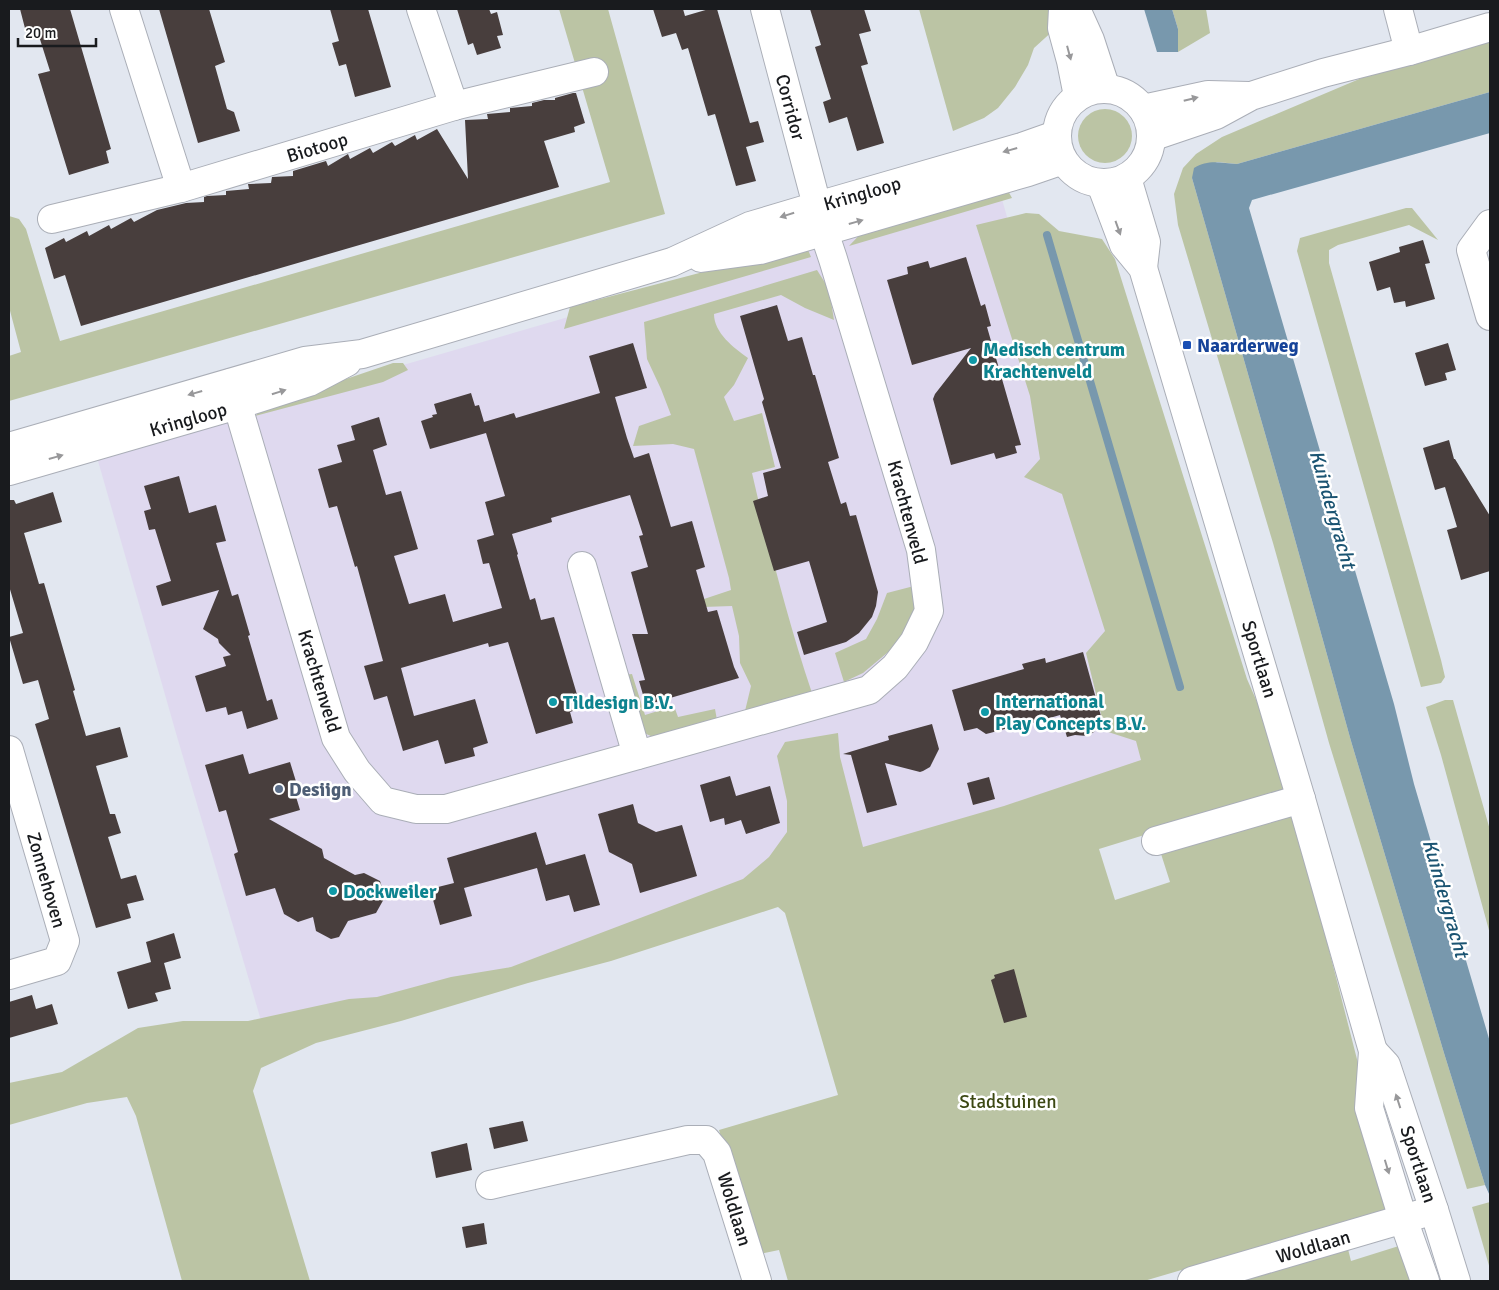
<svg xmlns="http://www.w3.org/2000/svg" width="1499" height="1290" font-family="Signika,sans-serif">
	<rect width="100%" height="100%" fill="#e2e7f0"/>
	<polygon fill="#dfd9ef" points="1001,196 1169,779 580,948 265,1034 178,740 96,454 620,302"/>
	<g fill="#bbc4a4" fill-rule="evenodd">
		<polygon points="559,9 608,9 665,214 9,401 9,356 21,352 9,307 9,216 19,219 26,229 60,341 610,182"/>
		<polygon points="919,9 1050,9 1056,28 1034,48 1028,65 1015,87 998,108 984,118 953,131"/>
		<polygon points="1172,9 1206,9 1210,33 1178,52 1178,29"/>
		<polygon points="1490,36 1490,92 1237,164 1217,162 1192,178 1284,500 1351,741 1444,1053 1485,1185 1467,1189 1329,743 1273,543 1178,225 1174,194 1183,168 1196,154 1222,137 1364,77"/>
		<circle cx="1105" cy="136" r="27"/>
		<polygon points="1007,189 1012,198 849,246 866,228"/>
		<polygon points="1406,208 1412,208 1438,240 1409,225 1338,245 1329,250 1329,263 1441,660 1445,677 1441,683 1421,687 1297,251 1300,238"/>
		<path d="M1026 213 1039 214 1059 231 1102 239 1115 259 1247 679 1268 727 1306 860 1359 1067 1389 1202 1382 1214 1338 1224 1144 1281H788L779 1250 755 1255 719 1130 838 1095 785 913 778 907 611 961 528 983 401 1021 316 1043 261 1068 253 1091 310 1281H182L136 1116 127 1097 87 1103 9 1125V1083L62 1072 138 1028 183 1021H248L349 999 377 997 451 977 511 967 743 879 769 857 787 832V801L777 756 785 742 838 733 840 757 863 847 1004 806 1141 760 1136 741 1105 731 1086 653 1105 631 1062 494 1024 477 1040 459 1030 396 976 225ZM1154 832 1170 882 1115 900 1099 849Z"/>
		<polygon points="806,245 811,257 564,329 570,307"/>
		<path d="M817 270 829 289 834 320 805 308 781 295 714 314C714 333 734 348 748 358L734 385 724 397 734 421 762 413 775 467 752 473C769 547 788 621 812 693L745 711 751 686 740 663 739 636 732 606 703 607 701 600 731 590 729 578 694 449 673 444 633 446 639 426 671 415 661 389 647 359 644 322Z"/>
		<polygon points="393,363 403,363 408,370 383,382 255,416 270,402 349,378"/>
		<polygon points="914,586 914,617 893,648 863,673 844,682 835,653 866,639 877,619 887,593"/>
		<polygon points="632,674 645,715 674,706 678,717 715,709 717,720 653,737 644,733 624,675"/>
		<polygon points="1445,700 1453,700 1490,830 1490,934 1441,755 1426,707"/>
		<polygon points="1490,1202 1490,1269 1472,1207"/>
		<polygon points="1346,1241 1351,1261 1402,1245 1416,1281 1215,1281"/>
	</g>
	<g fill="#7898ad">
		<polygon points="1144,9 1172,9 1178,29 1178,52 1157,52"/>
		<path d="M1490 92V133L1252 200 1249 208 1394 704 1414 784 1490 1042V1196L1485 1185 1444 1053 1351 741 1284 500 1192 178 1194 168C1208 159 1221 163 1237 164Z"/>
	</g>
	<g fill="none" stroke-linecap="round" stroke-linejoin="round">
		<polyline stroke="#7898ad" stroke-width="8" points="1047,235 1180,687"/>
	</g>
	<g fill="#483e3d">
		<polygon points="20,9 70,9 111,149 106,151 109,163 69,175 38,74 50,71 38,33 27,36"/>
		<polygon points="159,9 209,9 225,62 215,66 227,109 234,112 240,131 198,143"/>
		<polygon points="330,9 368,9 391,87 355,97 346,64 339,66 332,43 339,41"/>
		<polygon points="457,9 489,9 491,14 497,12 503,35 497,36 501,48 477,55 473,43 468,45"/>
		<polygon points="653,9 683,9 685,16 709,9 717,9 750,123 758,121 764,142 746,147 756,181 736,186 715,114 708,116 688,48 682,50 676,33 662,37"/>
		<polygon points="810,9 864,9 871,31 859,34 868,64 861,66 884,143 857,151 847,117 829,123 823,102 831,99 815,47 821,45"/>
		<polygon points="573,93 576,93 585,123 574,127 575,132 544,141 559,187 81,326 65,275 54,279 45,248 64,238 66,242 87,231 89,236 109,225 111,229 131,218 134,222 157,210 186,203 204,202 204,197 207,196 226,195 226,191 249,189 248,184 250,184 271,183 272,177 293,176 293,171 326,161 328,166 348,154 350,159 370,148 373,153 392,142 395,146 415,135 417,140 437,129 468,179 465,120 488,119 487,114 510,112 510,108 532,106 532,103 544,100 555,100 555,98"/>
		<polygon points="1423,240 1430,263 1425,264 1435,299 1406,307 1405,301 1394,303 1390,287 1377,291 1369,262 1400,252 1399,247"/>
		<polygon points="966,257 981,306 985,304 991,326 987,327 1021,445 1015,446 1017,453 996,459 994,453 951,465 933,399 935,394 971,348 912,365 887,280 908,274 907,267 928,261 930,268"/>
		<polygon points="777,305 788,341 802,337 813,375 815,375 839,458 828,462 841,504 846,502 850,516 856,515 878,592 876,606 872,617 859,633 846,642 804,655 797,632 827,622 809,561 774,571 753,501 768,496 763,473 781,468 762,402 764,399 740,316"/>
		<polygon points="633,343 647,388 615,397 627,438 634,458 649,453 671,527 692,521 705,567 696,570 708,612 717,610 734,667 739,678 646,705 639,681 645,680 632,634 648,634 631,572 648,567 639,536 643,535 630,495 551,518 552,522 512,534 518,554 517,555 530,600 535,598 541,620 554,617 581,708 570,712 573,723 536,734 508,642 489,647 488,643 401,668 414,716 475,699 488,743 473,748 475,756 445,764 438,740 403,751 387,696 374,700 364,666 383,661 357,566 355,567 337,506 329,508 318,469 342,462 337,445 355,440 351,426 379,417 387,445 373,450 386,495 401,491 418,549 394,556 409,604 445,594 453,622 502,608 489,563 483,564 477,540 494,535 485,502 505,496 486,433 430,449 421,421 433,417 432,415 437,414 434,404 471,393 475,406 479,405 484,422 514,413 516,418 600,393 589,356"/>
		<polygon points="1448,343 1456,370 1445,373 1447,380 1425,386 1415,353"/>
		<polygon points="1449,440 1454,459 1455,459 1490,516 1490,571 1461,580 1447,530 1457,527 1445,487 1435,490 1423,448"/>
		<polygon points="179,476 189,513 216,505 226,541 216,543 232,596 238,594 250,635 248,636 267,701 272,699 278,719 247,729 242,711 228,715 226,707 206,712 195,676 226,666 223,657 231,655 219,643 218,639 203,629 219,590 162,606 156,586 171,581 155,529 149,530 144,511 151,509 144,486"/>
		<polygon points="53,492 62,522 24,533 39,584 44,583 75,690 73,691 86,736 120,727 128,757 96,766 110,814 115,814 121,833 108,837 121,879 136,875 144,900 127,904 131,918 96,928 35,724 49,719 38,680 23,684 9,637 23,633 9,586 9,500 14,500 16,504"/>
		<polygon points="1083,652 1104,727 1096,729 1094,732 1087,736 1075,735 1067,737 1060,715 1012,729 1012,727 990,733 986,734 977,728 964,731 952,690 1024,669 1022,664 1045,658 1046,663"/>
		<polygon points="932,724 939,749 930,767 923,771 920,772 885,763 897,805 867,813 851,755 843,754 889,740 888,736"/>
		<polygon points="243,754 249,774 290,762 298,788 294,790 300,810 269,819 322,849 324,858 355,875 364,873 380,881 385,897 376,913 348,921 339,937 331,939 316,931 313,917 298,922 284,914 275,888 246,896 234,854 238,852 226,810 219,812 205,765"/>
		<polygon points="730,776 736,796 770,786 780,823 746,834 741,820 725,825 724,818 710,822 700,785"/>
		<polygon points="989,777 995,799 973,805 967,783"/>
		<polygon points="633,804 638,823 656,832 682,825 697,876 640,893 632,864 609,852 598,814"/>
		<polygon points="536,832 546,865 585,854 600,905 574,912 569,895 546,901 537,868 464,888 472,916 440,925 430,889 454,883 447,858"/>
		<polygon points="174,933 181,958 164,963 171,989 155,993 158,1001 128,1009 117,972 151,962 146,942"/>
		<polygon points="1014,969 1027,1017 1004,1023 991,980 995,978 994,975"/>
		<polygon points="32,995 36,1009 52,1004 58,1024 9,1038 9,1002"/>
		<polygon points="523,1121 528,1141 494,1149 489,1128"/>
		<polygon points="467,1143 472,1170 436,1178 431,1152"/>
		<polygon points="484,1223 487,1244 466,1248 462,1227"/>
	</g>
	<g fill="none" stroke-linecap="round" stroke-linejoin="round">
		<g stroke="#aaaeb7" stroke-width="30">
			<g id="minor">
				<polyline points="124,9 181,188 454,106 421,9"/>
				<polyline points="1063,9 1062,28 1071,61 1078,96"/>
				<polyline points="1076,9 1090,40 1106,89"/>
				<polyline points="1398,9 1409,51"/>
				<circle cx="1104" cy="136" r="47"/>
				<polyline points="454,106 594,72"/>
				<polyline points="1143,109 1208,95 1249,96"/>
				<polyline points="1151,137 1216,115 1251,96 1323,73 1409,51 1490,27"/>
				<polyline points="1127,178 1146,242 1143,268"/>
				<polyline points="1101,184 1124,245 1143,268 1301,799 1373,1051 1369,1108 1403,1219 1425,1281"/>
				<polyline points="52,219 181,188"/>
				<polyline points="1490,224 1471,250 1490,316"/>
				<polyline points="701,258 760,250 1028,172 1063,160"/>
				<polyline points="231,383 336,738 357,771 383,801 416,809 446,809 869,690 895,667 914,642 929,611 921,550 833,259 824,232 765,9"/>
				<polyline points="9,447 305,361 362,354 672,262 750,226 817,206 1022,147 1056,135"/>
				<polyline points="9,471 237,405 309,382 347,362"/>
				<polyline points="582,566 637,755"/>
				<polyline points="9,750 65,941 57,961 9,975"/>
				<polyline points="1156,841 1301,799"/>
				<polyline points="1373,1051 1386,1065 1434,1210 1456,1281"/>
				<polyline points="490,1185 688,1140 706,1140 717,1153 757,1281"/>
				<polyline points="1192,1281 1434,1210"/>
			</g>
		</g>
		<use href="#minor" stroke="#fff" stroke-width="28"/>
	</g>
	<defs><path id="oneway-solid" d="M-6-.8H1V-3.2L6.5 0L1 3.2V.8H-6Z" transform="scale(1.25)"/></defs>
	<g fill="#98989a">
		<use href="#oneway-solid" transform="translate(1069 53) rotate(75)"/>
		<use href="#oneway-solid" transform="translate(1191 99) rotate(-14)"/>
		<use href="#oneway-solid" transform="translate(1010 150) rotate(164)"/>
		<use href="#oneway-solid" transform="translate(787 215) rotate(163)"/>
		<use href="#oneway-solid" transform="translate(856 222) rotate(-16)"/>
		<use href="#oneway-solid" transform="translate(1118 228) rotate(70)"/>
		<use href="#oneway-solid" transform="translate(279 392) rotate(-18)"/>
		<use href="#oneway-solid" transform="translate(195 393) rotate(164)"/>
		<use href="#oneway-solid" transform="translate(56 457) rotate(-16)"/>
		<use href="#oneway-solid" transform="translate(1398 1101) rotate(-108)"/>
		<use href="#oneway-solid" transform="translate(1387 1167) rotate(73)"/>
	</g>
	<rect fill="#1a4fb4" stroke="#fff" stroke-width="2" x="1182" y="340" width="10" height="10" rx="2.5"/>
	<g fill="#0f9aa8" stroke="#fff" stroke-width="2">
		<circle cx="973" cy="360" r="5"/>
		<circle cx="553" cy="702" r="5"/>
		<circle cx="985" cy="712" r="5"/>
		<circle cx="333" cy="891" r="5"/>
	</g>
	<circle fill="#5c6f8a" stroke="#fff" stroke-width="2" cx="279" cy="789" r="5"/>
	<g text-anchor="middle" stroke-width="5" stroke-linejoin="round" paint-order="stroke">
		<g font-size="19" fill="#191b1e" stroke="#fff">
			<text transform="translate(791 107) rotate(75)" y="7">Corridor</text>
			<text transform="translate(317 147) rotate(-17)" y="7">Biotoop</text>
			<text transform="translate(862 193) rotate(-16)" y="7">Kringloop</text>
			<text transform="translate(188 419) rotate(-16)" y="7">Kringloop</text>
			<text transform="translate(908 512) rotate(75)" y="7">Krachtenveld</text>
			<text transform="translate(1260 659) rotate(73)" y="7">Sportlaan</text>
			<text transform="translate(320 681) rotate(73)" y="7">Krachtenveld</text>
			<text transform="translate(47 880) rotate(74)" y="7">Zonnehoven</text>
			<text transform="translate(1419 1164) rotate(72)" y="7">Sportlaan</text>
			<text transform="translate(735 1209) rotate(73)" y="7">Woldlaan</text>
			<text transform="translate(1313 1246) rotate(-16)" y="7">Woldlaan</text>
		</g>
		<g font-size="19" font-weight="bold" fill="#164399" stroke="#fff" text-anchor="start">
			<text x="1197" y="352">Naarderweg</text>
		</g>
		<g font-size="19" font-weight="bold" fill="#0d838f" stroke="#fff" text-anchor="start">
			<text x="983" y="356">Medisch centrum<tspan x="983" dy="22">Krachtenveld</tspan></text>
			<text x="995" y="708">International<tspan x="995" dy="22">Play Concepts B.V.</tspan></text>
			<text x="563" y="709">Tildesign B.V.</text>
			<text x="343" y="898">Dockweiler</text>
		</g>
		<g font-size="19" font-weight="bold" fill="#4e5e75" stroke="#fff" text-anchor="start">
			<text x="289" y="796">Desiign</text>
		</g>
		<g font-size="19" fill="#3c4813" stroke="#fff">
			<text x="1008" y="1108">Stadstuinen</text>
		</g>
		<g font-size="20" font-style="italic" fill="#1b5472" stroke="#fff">
			<text transform="translate(1333 509) rotate(74)" y="7">Kuindergracht</text>
			<text transform="translate(1446 898) rotate(74)" y="7">Kuindergracht</text>
		</g>
	</g>
	<rect width="1499" height="1290" fill="none" stroke="#191b1e" stroke-width="20"/>
	<path d="M18 38v8h78v-8" fill="none" stroke="#191b1e" stroke-width="2.5"/>
	<text x="25" y="38" font-size="15" fill="#191b1e" stroke="#ffffff" stroke-width="4" paint-order="stroke">20 m</text>
</svg>
